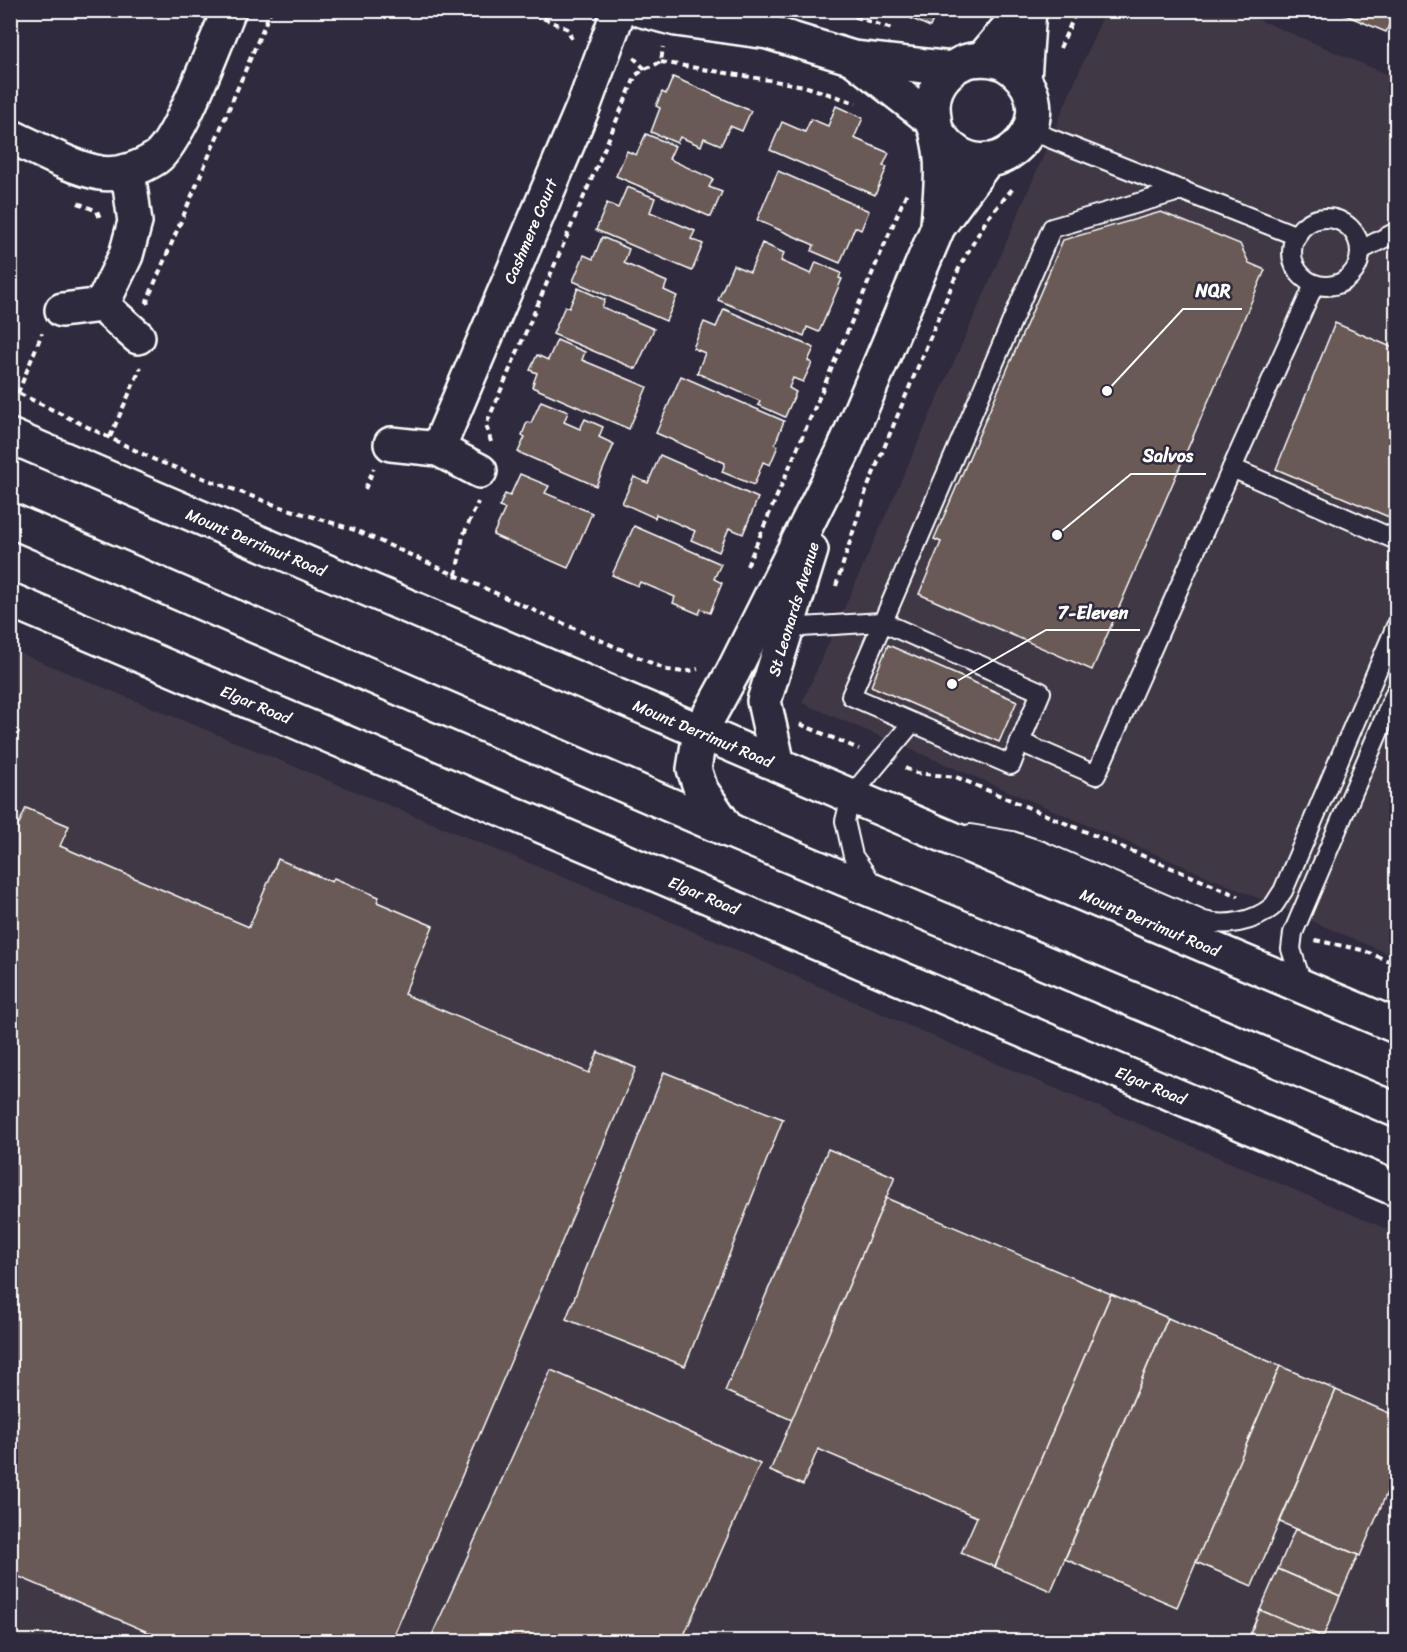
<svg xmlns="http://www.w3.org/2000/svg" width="1407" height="1652" font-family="Sriracha,sans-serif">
	<rect width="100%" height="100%" fill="#2f2a3d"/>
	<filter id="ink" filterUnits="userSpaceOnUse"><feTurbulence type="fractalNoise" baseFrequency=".0167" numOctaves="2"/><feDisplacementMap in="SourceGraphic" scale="12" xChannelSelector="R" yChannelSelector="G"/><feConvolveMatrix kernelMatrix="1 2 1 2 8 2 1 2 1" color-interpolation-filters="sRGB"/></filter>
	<g filter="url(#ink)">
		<g fill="#403845">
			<polygon points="1105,11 1238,11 1396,78 1396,957 802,703 985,292"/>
			<polygon points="10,649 679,925 951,1044 1396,1233 1396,1641 11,1641"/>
		</g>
		<g fill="#695a57" stroke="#fff" stroke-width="1.5">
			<polygon points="893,10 937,10 930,27"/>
			<polygon points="1344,10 1395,10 1386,32 1343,14"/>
			<polygon points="1396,29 1396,48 1390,45"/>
			<polygon points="673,77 751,111 742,131 730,126 721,145 704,138 701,146 680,137 677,143 651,132 660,108 656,106 662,92 666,94"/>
			<polygon points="836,106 863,118 854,138 889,153 883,166 887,167 875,195 770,150 782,122 805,132 811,119 828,126"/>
			<polygon points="646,134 675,146 669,159 713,179 709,187 722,192 711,217 616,176 627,151 636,155"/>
			<polygon points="778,171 869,211 861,230 855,227 840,263 812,251 814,245 757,220"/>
			<polygon points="627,187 655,198 650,212 695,231 691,239 703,244 692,271 596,230 607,203 618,208"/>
			<polygon points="1161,212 1240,244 1249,263 1265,270 1092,670 919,594 941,542 934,539 1063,240"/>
			<polygon points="602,237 629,249 624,263 667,282 664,290 677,296 666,321 573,281 584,255 593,259"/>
			<polygon points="762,243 784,253 781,261 811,274 816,262 841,273 839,278 842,279 819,332 807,327 804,336 718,300 733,265 750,272"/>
			<polygon points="578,288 605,300 602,307 654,329 636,369 553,334 565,306 569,308"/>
			<polygon points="724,309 814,348 808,361 812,363 803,382 793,378 789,388 796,392 785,417 758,405 760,401 697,373 705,353 693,348 704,322 716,327"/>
			<polygon points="1335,323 1396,349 1396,520 1276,469"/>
			<polygon points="557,340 585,352 582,360 647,387 629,429 532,387 537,373 530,370 537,355 548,360"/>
			<polygon points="681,376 784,421 775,444 778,446 770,465 763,462 754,485 722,472 725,463 656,433"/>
			<polygon points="541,401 568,412 564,422 580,429 585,419 603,427 599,437 614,444 596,486 518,452 525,437 522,435 527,422 531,423"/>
			<polygon points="660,455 758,498 743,534 729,528 719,552 691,540 695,531 656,514 655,518 622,503 634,477 648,483"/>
			<polygon points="520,474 549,486 545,493 592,513 568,568 493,535 505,509 499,507 505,494 510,496"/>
			<polygon points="634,526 721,564 714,579 722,583 710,613 701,609 699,614 673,603 675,597 640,582 638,586 612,575"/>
			<polygon points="888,645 1017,701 999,742 871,686"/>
			<polygon points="10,728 19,732 10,752"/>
			<polygon points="26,808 69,826 60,846 249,927 278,859 332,882 334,878 379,897 377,902 433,926 404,994 589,1073 598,1052 636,1068 391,1642 171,1642 10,1573 10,844"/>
			<polygon points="664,1072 783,1119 685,1366 566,1319"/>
			<polygon points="828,1149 895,1177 792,1420 725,1391"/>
			<polygon points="886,1198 1111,1294 995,1567 961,1553 977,1517 818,1449 803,1485 770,1471"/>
			<polygon points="1111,1294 1168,1318 1051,1591 995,1567"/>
			<polygon points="1168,1318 1280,1366 1177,1607 1065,1559"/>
			<polygon points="1280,1366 1336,1390 1252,1586 1196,1562"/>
			<polygon points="551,1370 760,1464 681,1642 429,1642"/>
			<polygon points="1336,1390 1396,1416 1396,1471 1360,1556 1280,1522"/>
			<polygon points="1295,1529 1358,1555 1340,1596 1278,1569"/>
			<polygon points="1278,1569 1340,1596 1323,1637 1260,1610"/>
			<polygon points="1260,1610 1323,1637 1321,1642 1247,1642"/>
		</g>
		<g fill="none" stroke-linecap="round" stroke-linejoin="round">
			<g stroke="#fff" stroke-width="22">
				<g id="lane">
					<polyline points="1029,130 1297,236"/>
					<polyline points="1183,190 1052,228 851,696 1011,765 1020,742 1096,775 1232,468"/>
					<circle cx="1326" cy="252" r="34"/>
					<polyline points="1361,250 1396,232"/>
					<polyline points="1314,285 1232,468 1396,540"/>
					<polyline points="786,628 882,622 1041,692 1020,742"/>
					<path d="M970 834 1012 841 1042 851 1204 921C1225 927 1254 922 1272 907 1276 903 1279 896 1283 891L1396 626"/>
					<polyline points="875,887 853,856 845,821 851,796 912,723"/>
					<polyline points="1303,987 1291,949 1293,933 1396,691"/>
				</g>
			</g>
			<g stroke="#fff" stroke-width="38">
				<g id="street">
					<polyline points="642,10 676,19 768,32 853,58 952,69"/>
					<polyline points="983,58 1023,10"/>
					<polyline points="854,59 933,121"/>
					<polyline points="1024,79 1029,10"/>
					<path d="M935 128C982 208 1074 122 1014 70 1002 59 987 58 972 60 961 62 952 68 945 76 922 101 939 130 941 158 943 181 939 204 938 227"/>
					<path d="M10 136C39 149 69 167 100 173 118 176 141 168 156 158 179 142 216 41 229 10"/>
					<polyline points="102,305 126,255 135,222 128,171"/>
					<polyline points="62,310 102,305 138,337"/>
					<polyline points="391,444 438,449 480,471"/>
					<polyline points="438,449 584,105 619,10"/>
					<polyline points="10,600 1396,1189"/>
					<polyline points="700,732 733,672 842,454 938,227 987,160"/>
					<polyline points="778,765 764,701 811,550"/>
				</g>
			</g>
			<g stroke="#fff" stroke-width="38">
				<g id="primary">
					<polyline points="10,436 851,796 1396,1026"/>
					<polyline points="10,520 728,830 1396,1110"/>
					<polyline points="700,732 694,769 701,790 728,830"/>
				</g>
			</g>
			<g stroke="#fff" stroke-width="4" stroke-dasharray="6 4.5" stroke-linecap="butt">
				<polyline points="524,10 568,29 573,43"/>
				<polyline points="835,10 892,29"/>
				<polyline points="1060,48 1077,10"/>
				<polyline points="661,62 804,86 856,103"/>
				<polyline points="645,69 661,62 663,47"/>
				<polyline points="78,203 97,211 100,218"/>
				<polyline points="148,304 147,301 271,10"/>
				<polyline points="10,389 155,460 275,505 355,530 667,670 685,672 698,669"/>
				<polyline points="18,393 42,333"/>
				<polyline points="110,437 141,367"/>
				<polyline points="491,442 486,425 636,75 645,69 634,58"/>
				<polyline points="365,489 374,468"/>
				<polyline points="747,566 907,192"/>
				<polyline points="456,575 463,536 478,502"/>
				<polyline points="836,586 866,491 960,266 987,219 1014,187"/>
				<polyline points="800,724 859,749"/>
				<polyline points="905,768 916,773 956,777 1238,896"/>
				<polyline points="1315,940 1362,950 1396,964"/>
			</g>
			<use href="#lane" stroke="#2f2a3d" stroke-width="18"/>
			<use href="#street" stroke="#2f2a3d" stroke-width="33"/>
			<use href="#primary" stroke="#2f2a3d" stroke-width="33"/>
		</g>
	</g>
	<g text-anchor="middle" stroke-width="5" stroke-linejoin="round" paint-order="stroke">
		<g font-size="16" fill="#fff" stroke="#2f2a3d">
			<text transform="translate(530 231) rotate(-67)" y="6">Cashmere Court</text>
			<text transform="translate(256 542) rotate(23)" y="6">Mount Derrimut Road</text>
			<text transform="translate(793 609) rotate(-73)" y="6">St Leonards Avenue</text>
			<text transform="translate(256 704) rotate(23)" y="6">Elgar Road</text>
			<text transform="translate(703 733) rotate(23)" y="6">Mount Derrimut Road</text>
			<text transform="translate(704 895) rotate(23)" y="6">Elgar Road</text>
			<text transform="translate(1150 922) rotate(23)" y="6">Mount Derrimut Road</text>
			<text transform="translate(1151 1085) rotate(23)" y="6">Elgar Road</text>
		</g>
	</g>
	<path fill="none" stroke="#fff" stroke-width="2" d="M1107 391L1183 309H1242M1057 535L1131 474H1206M952 684L1046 630H1140"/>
	<g fill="#fff" stroke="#2f2a3d" stroke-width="2">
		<circle cx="1107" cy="391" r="6"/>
		<circle cx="1057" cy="535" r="6"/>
		<circle cx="952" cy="684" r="6"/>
	</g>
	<g font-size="18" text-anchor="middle" font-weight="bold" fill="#fff" stroke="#2f2a3d" stroke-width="5" stroke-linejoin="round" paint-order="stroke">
		<text x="1213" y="297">NQR</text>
		<text x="1168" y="462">Salvos</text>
		<text x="1093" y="619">7-Eleven</text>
	</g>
	<rect width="1407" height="1652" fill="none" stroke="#2f2a3d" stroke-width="36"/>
	<rect x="18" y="18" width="1371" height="1616" fill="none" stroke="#fff" stroke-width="2" filter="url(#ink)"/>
</svg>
